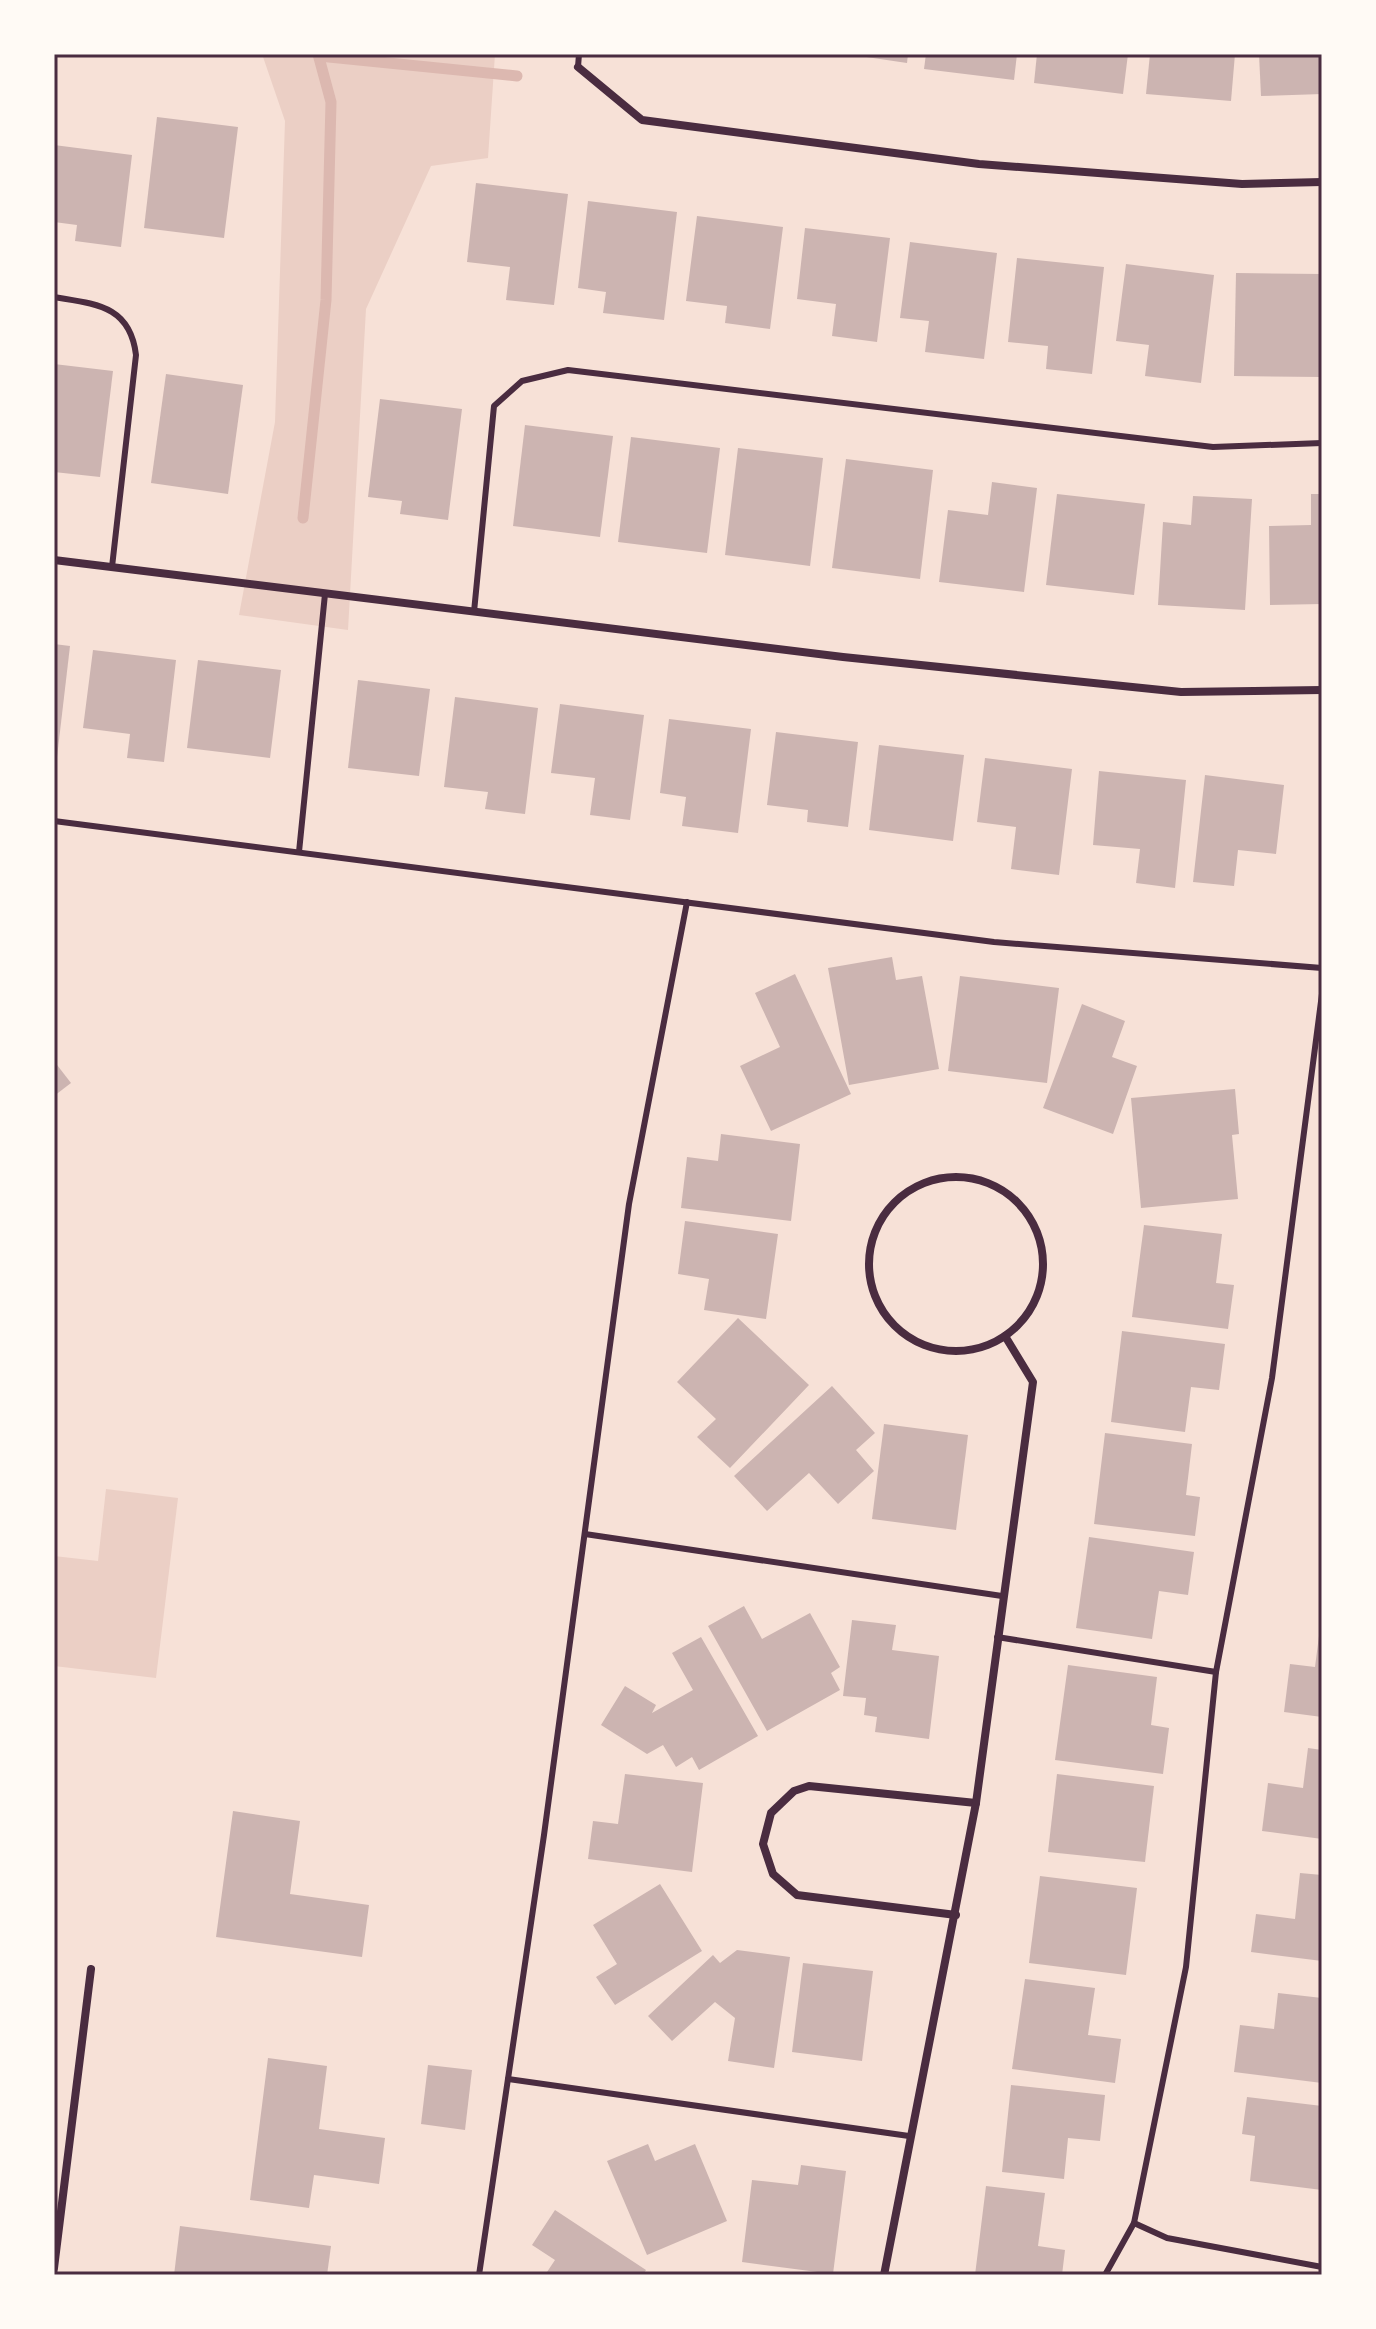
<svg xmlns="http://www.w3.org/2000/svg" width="1376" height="2329" font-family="Spectral,serif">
	<rect width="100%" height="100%" fill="#f7e1d7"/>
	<g fill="#ebcfc5">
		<polygon points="262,54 495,54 488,158 431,166 366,309 348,630 239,615 275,422 285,121"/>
		<polygon points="106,1489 178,1498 156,1678 54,1666 54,1556 98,1561"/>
	</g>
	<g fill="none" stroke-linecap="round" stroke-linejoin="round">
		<g stroke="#dcb8b0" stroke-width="11">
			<polyline points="319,56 517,76"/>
			<polyline points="303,518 326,300 331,102 318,54"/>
		</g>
	</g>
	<g fill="#ccb4b1">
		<polygon points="846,54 908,54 907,63"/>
		<polygon points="926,54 1017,54 1014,80 924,69"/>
		<polygon points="1037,54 1128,54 1123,94 1034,83"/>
		<polygon points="1150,54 1235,54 1231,101 1146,94"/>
		<polygon points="1259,54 1322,54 1322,94 1261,96"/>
		<polygon points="157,117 238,127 224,238 144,228"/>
		<polygon points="54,145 132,155 121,247 75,241 77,225 54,222"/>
		<polygon points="476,183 568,194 554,305 506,300 510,267 467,262"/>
		<polygon points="588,201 677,212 664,320 603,313 606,292 578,288"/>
		<polygon points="697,216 783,227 770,329 725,323 727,306 686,301"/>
		<polygon points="805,228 890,238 877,342 832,336 836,304 797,299"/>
		<polygon points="910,242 997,253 984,359 925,352 929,321 900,318"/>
		<polygon points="1017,258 1104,267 1092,374 1046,369 1048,346 1008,342"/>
		<polygon points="1126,264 1214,275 1201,383 1145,376 1149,345 1116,341"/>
		<polygon points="1236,273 1322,274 1321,377 1234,376"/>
		<polygon points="54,364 113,371 100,477 54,472"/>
		<polygon points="166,374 243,385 228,494 151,483"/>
		<polygon points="380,399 462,409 448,520 400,514 402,501 368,497"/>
		<polygon points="525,425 613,436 600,537 513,526"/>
		<polygon points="631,437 720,448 707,553 618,542"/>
		<polygon points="738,448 823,458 810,566 725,555"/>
		<polygon points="846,459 933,470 920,579 832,568"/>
		<polygon points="992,482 1037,488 1024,592 939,582 948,510 988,515"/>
		<polygon points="1057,494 1145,504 1134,595 1046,585"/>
		<polygon points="1311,494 1322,494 1322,604 1270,605 1269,526 1311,525"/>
		<polygon points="1193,496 1252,499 1245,610 1158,605 1163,522 1191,525"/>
		<polygon points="54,644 70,646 57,757 54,756"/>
		<polygon points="93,650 176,660 164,762 127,758 130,734 83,728"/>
		<polygon points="198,660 281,670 270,758 187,748"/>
		<polygon points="358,680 430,689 419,776 348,768"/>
		<polygon points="455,697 538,708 525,814 485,809 488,792 444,787"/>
		<polygon points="560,704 644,715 630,820 590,815 595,778 551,773"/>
		<polygon points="669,719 751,729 738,833 682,826 686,797 660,793"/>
		<polygon points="776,732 858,742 848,827 807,822 808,810 767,805"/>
		<polygon points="879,745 964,755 953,841 869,830"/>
		<polygon points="985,758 1072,769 1059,875 1011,869 1016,827 977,822"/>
		<polygon points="1099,771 1186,780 1175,888 1136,883 1140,849 1093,845"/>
		<polygon points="1205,775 1284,785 1276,854 1238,850 1234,886 1193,882"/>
		<polygon points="892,957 896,980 922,976 939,1069 849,1085 828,968"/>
		<polygon points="795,974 851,1094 771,1131 740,1066 780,1047 755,993"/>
		<polygon points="960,976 1059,988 1047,1083 948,1071"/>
		<polygon points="1082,1004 1125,1021 1112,1057 1137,1066 1113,1134 1043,1108"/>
		<polygon points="54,1061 71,1083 54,1096"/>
		<polygon points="1235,1089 1239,1134 1232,1135 1238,1199 1141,1208 1131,1098"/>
		<polygon points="721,1134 800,1144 791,1221 681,1208 687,1157 718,1161"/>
		<polygon points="685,1221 778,1234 766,1319 704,1310 709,1279 678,1274"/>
		<polygon points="1144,1225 1222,1234 1216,1283 1234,1285 1228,1329 1132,1317"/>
		<polygon points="738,1318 809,1385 730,1468 697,1437 716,1419 677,1382"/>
		<polygon points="1122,1331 1225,1344 1219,1390 1191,1387 1185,1432 1111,1422"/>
		<polygon points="832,1386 875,1433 856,1450 874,1471 838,1504 809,1473 767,1511 734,1476"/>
		<polygon points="884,1424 968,1435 956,1530 872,1519"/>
		<polygon points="1105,1433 1192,1444 1186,1495 1200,1497 1195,1536 1094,1524"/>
		<polygon points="1089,1537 1194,1552 1188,1595 1159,1591 1152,1639 1076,1628"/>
		<polygon points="744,1606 762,1639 810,1613 840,1667 831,1673 840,1690 767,1731 708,1626"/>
		<polygon points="852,1620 896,1625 892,1650 939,1656 929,1739 875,1732 877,1717 864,1715 866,1698 843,1696"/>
		<polygon points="1320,1628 1322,1717 1284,1712 1290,1664 1315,1667"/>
		<polygon points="701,1637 758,1736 699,1770 692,1757 676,1767 663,1745 647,1754 601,1725 625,1686 656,1705 652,1713 693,1690 672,1653"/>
		<polygon points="1068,1665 1157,1677 1151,1725 1169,1728 1163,1774 1055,1760"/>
		<polygon points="1308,1748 1322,1750 1322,1839 1262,1831 1268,1783 1303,1788"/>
		<polygon points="625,1774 703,1783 692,1872 588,1859 593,1821 618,1824"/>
		<polygon points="1057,1774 1154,1786 1145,1862 1048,1852"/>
		<polygon points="233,1811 300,1821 290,1894 369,1905 362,1957 216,1937"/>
		<polygon points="1300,1873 1322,1875 1322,1961 1251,1952 1256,1914 1295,1919"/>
		<polygon points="1040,1876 1137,1888 1126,1975 1029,1963"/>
		<polygon points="660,1884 702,1951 615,2005 596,1977 617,1964 593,1925"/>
		<polygon points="737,1950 790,1957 774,2068 728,2061 735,2018 715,2002 672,2041 648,2016 713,1955 720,1963"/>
		<polygon points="803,1963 873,1971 862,2061 792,2052"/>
		<polygon points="1025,1979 1095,1988 1088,2035 1121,2039 1115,2083 1012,2069"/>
		<polygon points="1278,1993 1322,1998 1322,2083 1234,2072 1240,2025 1274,2029"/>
		<polygon points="268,2058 327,2066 319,2129 385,2138 379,2184 314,2175 309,2208 250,2200"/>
		<polygon points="428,2065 472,2070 465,2130 421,2124"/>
		<polygon points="1011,2085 1105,2095 1100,2141 1068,2138 1064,2179 1002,2172"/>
		<polygon points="1247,2097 1322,2106 1322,2190 1250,2181 1255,2136 1242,2134"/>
		<polygon points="648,2144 655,2161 695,2144 727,2221 647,2255 607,2161"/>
		<polygon points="801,2165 846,2171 833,2274 742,2262 752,2180 798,2185"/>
		<polygon points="986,2186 1045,2193 1038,2246 1065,2250 1062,2275 975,2275"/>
		<polygon points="555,2210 646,2270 643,2275 545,2275 555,2260 532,2245"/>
		<polygon points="180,2226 331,2246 327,2275 174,2275"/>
	</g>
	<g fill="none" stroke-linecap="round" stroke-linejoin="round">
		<g stroke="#4a2c40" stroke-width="6">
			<polyline points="578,67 579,54"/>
			<path d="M54 297C95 304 130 305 136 355L112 567"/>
			<polyline points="474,612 494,406 522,381 568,370 1213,447 1322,443"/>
			<polyline points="54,821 994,942 1322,968"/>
			<polyline points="299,852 325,594"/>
			<polyline points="585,1534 1002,1596"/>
			<polyline points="997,1637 1216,1672"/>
			<polyline points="508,2079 909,2136"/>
			<polyline points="1134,2223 1167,2238 1322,2267"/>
			<polyline points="479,2275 544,1835 629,1204 687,902"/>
			<polyline points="1105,2275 1134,2223 1186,1967 1216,1672 1272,1378 1322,994"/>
		</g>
		<g stroke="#4a2c40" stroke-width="8">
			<polyline points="578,67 642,120 979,164 1242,184 1322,182"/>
			<polyline points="54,560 843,657 1181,692 1322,690"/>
			<circle cx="956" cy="1264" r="87"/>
			<polyline points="956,1915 797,1895 773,1874 763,1844 771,1813 794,1791 809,1786 976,1803"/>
			<polyline points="54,2268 91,1969"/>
			<polyline points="884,2275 976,1803 1033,1382 1005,1336"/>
		</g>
	</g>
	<rect width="1376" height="2329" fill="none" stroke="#fffaf5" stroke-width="112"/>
	<rect x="56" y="56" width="1264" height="2217" fill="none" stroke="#4a2c40" stroke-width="3"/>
</svg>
